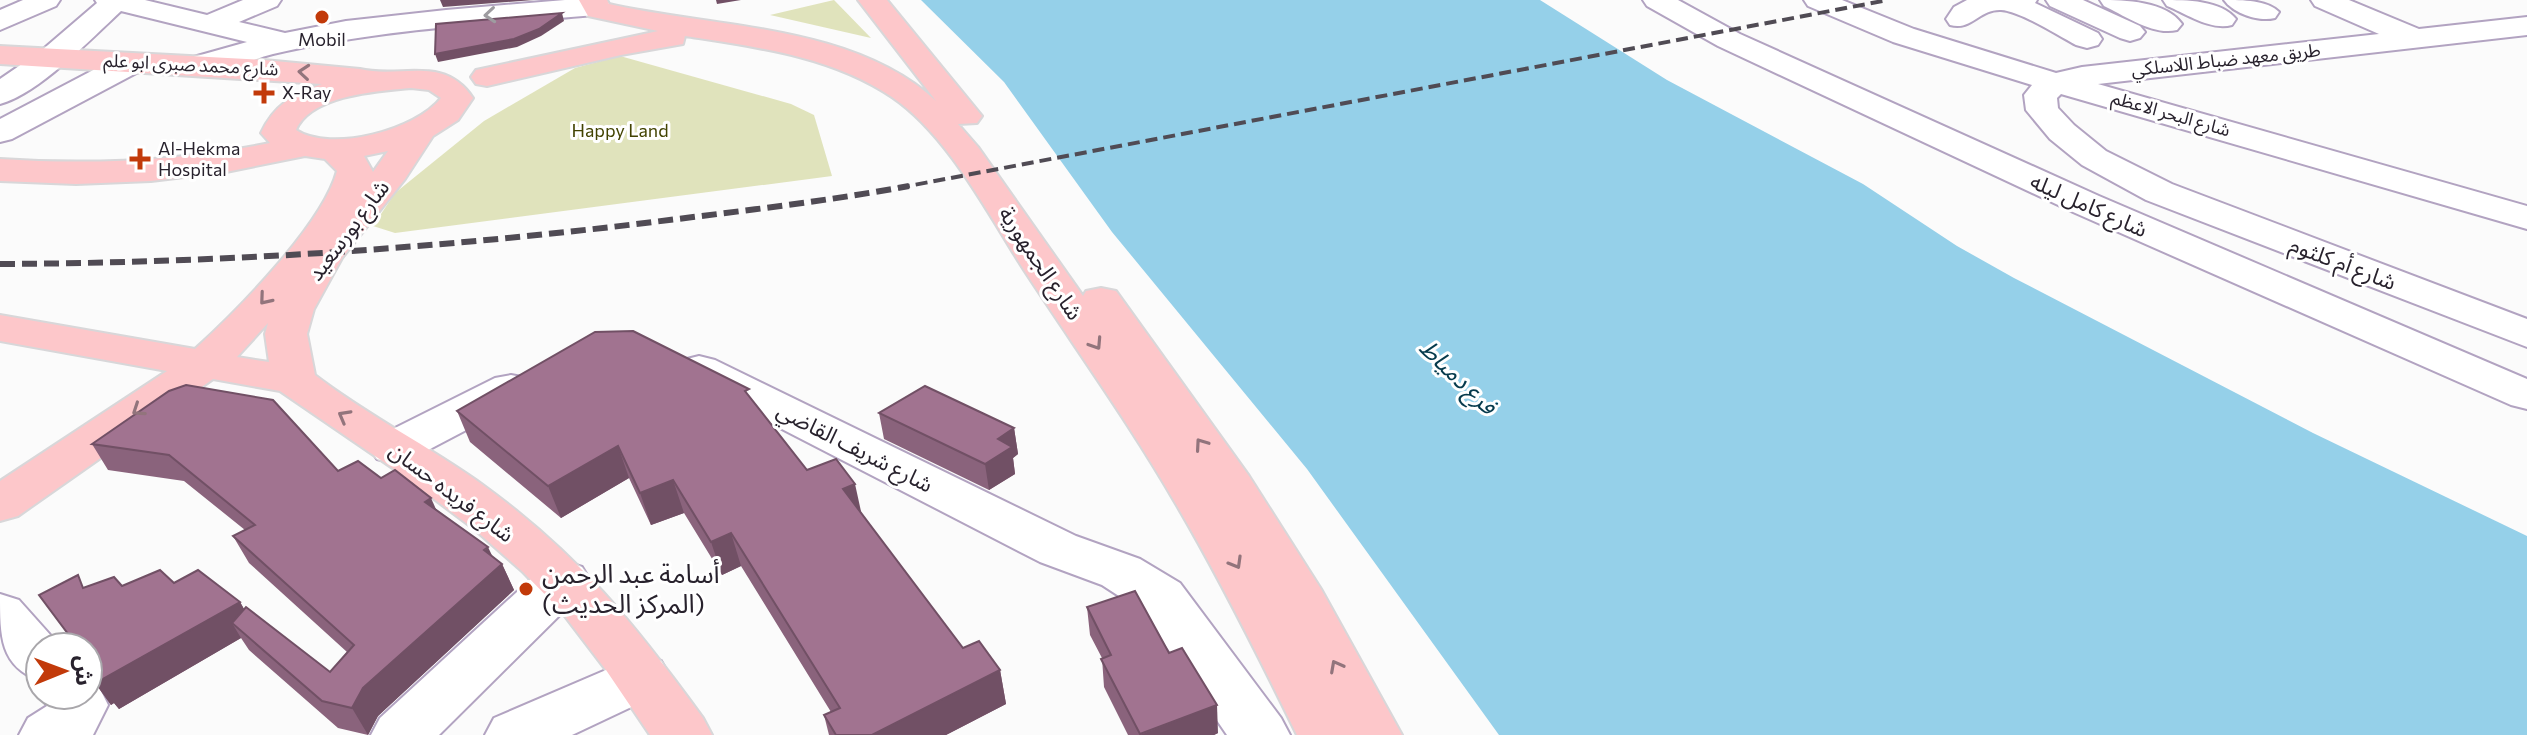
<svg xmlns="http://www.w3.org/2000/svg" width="2527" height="735" font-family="Commissioner,'Noto Sans Arabic',sans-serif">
	<rect width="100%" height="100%" fill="#fbfbfb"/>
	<g fill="#e0e3bc">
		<polygon points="834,0 871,38 770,15"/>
		<polygon points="620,56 791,104 814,115 832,176 395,233 373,226 395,193 484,121 575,68"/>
	</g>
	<polygon fill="#95d0e9" points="921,0 1540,0 1667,80 1863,184 1957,246 2014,278 2313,433 2527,536 2527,735 1499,735 1307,469 1112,232 1004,82"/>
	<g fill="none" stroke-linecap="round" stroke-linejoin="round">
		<g stroke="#b2a3c1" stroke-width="4">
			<g id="minor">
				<polygon points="23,0 60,0 56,6 0,30 0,10"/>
				<path d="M95 0H145L207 15 243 0H281L277 6 239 22 285 33 346 21 446 10 565 0H606L610 6 606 12 596 15C488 24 379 29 273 54 248 60 215 78 190 72L186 65 190 58 247 42 121 11C91 39 38 94 0 104V79L41 51 97 3Z"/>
				<polygon points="1643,0 1678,0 1740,34 2099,196 2527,379 2527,409 2511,405 2073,212 1718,46 1647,6"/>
				<polygon points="1804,0 1842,0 1914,29 2056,73 2082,67 2379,34 2315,6 2311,0 2349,0 2419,29 2527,17 2527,35 2098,84 2527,206 2527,229 2061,94 2057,98 2058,108 2074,125 2106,151 2172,184 2527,319 2527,347 2146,200 2082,165 2050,139 2026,110 2024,95 2032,85 1893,42 1808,6"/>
				<path d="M1967 0H2037L2035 3 2098 33 2102 39 2098 45 2087 48 2076 45C2059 36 2020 11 2001 10 1979 9 1972 31 1950 25L1946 19 1954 7Z"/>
				<polygon points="2046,0 2083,0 2140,26 2145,32 2140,38 2130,41 2120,38 2050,6"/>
				<path d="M2100 0C2125 0 2166 1 2182 24L2177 30C2154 36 2125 16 2104 6Z"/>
				<path d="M2163 0C2186 0 2221 0 2236 19L2232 25C2211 31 2187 14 2167 6Z"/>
				<path d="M2224 0C2243 0 2267 0 2279 12L2275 18C2259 22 2234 14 2224 0Z"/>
				<polygon points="131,54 142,56 146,63 142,70 12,139 0,142 0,119 120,56"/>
				<polygon points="699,356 715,360 1076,536 1140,559 1180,583 1281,718 1290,735 1227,735 1142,611 1102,585 1040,562 683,378 677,369 683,360"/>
				<polygon points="511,375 527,378 533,388 527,398 411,459 394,463 377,459 370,448 377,437 495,378"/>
				<polygon points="563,561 582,567 590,580 582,593 439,735 371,735 380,718 544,567"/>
				<path d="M0 594 19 600 61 647H40V681C0 666 0 637 0 594Z"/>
				<polygon points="641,655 661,661 670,677 661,693 572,735 485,735 494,718"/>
				<polygon points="88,678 100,689 108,705 93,735 19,735 28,718 47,706 41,695 88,695"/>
			</g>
		</g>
		<g stroke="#d8d7d9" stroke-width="4">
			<g id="major">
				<path d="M579 0H607L609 4C714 28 853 24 936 101L858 0H887L982 116 977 123 958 124 978 147 1083 296 1086 291 1101 288 1116 291 1249 476 1321 589 1402 735H1297C1259 657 1220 579 1176 504 1130 424 1075 348 1024 270 988 214 948 135 892 97 831 56 757 47 685 36L683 44 621 55 487 86 476 84 471 77 476 70 658 31 588 16Z"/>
				<path d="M0 46 264 60 360 69C400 79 444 54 473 98L458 120 433 136 405 179 342 258 314 309 307 334 315 375C368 416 429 446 483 485 579 555 634 623 703 718L712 735H650L606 670 561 611 523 572 474 529 394 469 280 391 213 379 18 516 0 521V481L167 371 0 341V315L195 349C237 311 323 224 337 171L325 159 305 156 226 172 151 181 76 184 0 181V159C91 165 181 161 270 143L261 133C274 105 293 94 322 84L0 64ZM411 88 429 90 441 98C416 130 331 153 296 130 311 95 378 91 411 88ZM388 151 373 172 364 156ZM268 323 265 334 269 362 237 357Z"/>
			</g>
		</g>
		<use href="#minor" fill="#fff" fill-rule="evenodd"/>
		<use href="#major" fill="#fdc7ca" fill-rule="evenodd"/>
		<polyline stroke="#504b54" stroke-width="4" stroke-dasharray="12 6" stroke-linecap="butt" points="898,188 1888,0"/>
		<path stroke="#504b54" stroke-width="6" stroke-dasharray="15 7" stroke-linecap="butt" d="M0 264C216 263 431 249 645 223 733 212 822 202 909 186"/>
	</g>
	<g fill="#8a637c">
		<polygon points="752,401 807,470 861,513 963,648 1000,670 1006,704 946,735 829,735 824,715 831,712 741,566 722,575 684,513 651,525 629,478 561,518 470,442 457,411"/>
		<polygon points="879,413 1014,428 1018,454 1013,458 1015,474 989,490 884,439"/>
		<polygon points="92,444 338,471 381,478 436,509 502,564 514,590 378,716 368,735 338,728 249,650 241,638 119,709 114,703 111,705 90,676 88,677 88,647 71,638 39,595 86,587 174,583 240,602 244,609 330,672 347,652 249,563 233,536 245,530 184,481 108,470"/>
		<polygon points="1087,607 1169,653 1218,733 1214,735 1128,735 1104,687 1102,658 1090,635"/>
	</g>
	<g fill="#715065">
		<polygon points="440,0 534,0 443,7"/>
		<polygon points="716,0 741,0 717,4"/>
		<polygon points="562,13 564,21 541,36 517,47 438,62 435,54"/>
		<polygon points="1014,428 1018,454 1013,458 1015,474 989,490 985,464 998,439"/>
		<polygon points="618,446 629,478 561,518 548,486"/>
		<polygon points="673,480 684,513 651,525 640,493"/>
		<polygon points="855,484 862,516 843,489"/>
		<polygon points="431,498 443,525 425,502"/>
		<polygon points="731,533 741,566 722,575 711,542"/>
		<polygon points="488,547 498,568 502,564 514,590 378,716 368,735 352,708 363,688"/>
		<polygon points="240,602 256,630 232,623 241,638 119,709 114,703 111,705 90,676"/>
		<polygon points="1000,670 1006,704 946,735 872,735"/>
		<polygon points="1217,705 1218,733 1214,735 1140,735"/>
	</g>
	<g fill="#a17390" stroke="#715065" stroke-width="2">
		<polygon points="562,13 539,29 514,39 435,54 436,24"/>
		<polygon points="633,331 749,389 745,391 807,470 836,459 855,484 843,489 963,648 979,641 1000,670 872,735 836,735 824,715 840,708 731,533 711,542 673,480 640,493 618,446 548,486 457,411 595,332"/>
		<polygon points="186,385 273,400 338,471 358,461 381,478 395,470 431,498 425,502 488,547 484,550 502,564 363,688 352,708 322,701 232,623 246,607 330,672 354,645 233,536 255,525 169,455 92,444 169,391"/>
		<polygon points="925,386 1014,428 998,439 1012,447 985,464 879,413"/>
		<polygon points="160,570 174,583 198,570 240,602 99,681 96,674 90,676 88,671 88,647 55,647 71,638 39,595 78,575 83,588 114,577 122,586"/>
		<polygon points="1135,591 1169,653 1182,648 1217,705 1140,734 1101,659 1111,655 1087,607"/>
	</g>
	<defs><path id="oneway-chevron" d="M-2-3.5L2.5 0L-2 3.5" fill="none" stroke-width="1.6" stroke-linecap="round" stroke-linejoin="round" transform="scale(2)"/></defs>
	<use stroke="#9e9ca0" href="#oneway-chevron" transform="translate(490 15) rotate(175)"/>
	<g stroke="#92747c">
		<use href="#oneway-chevron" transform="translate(304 72) rotate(-175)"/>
		<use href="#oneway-chevron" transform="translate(265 299) rotate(130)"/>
		<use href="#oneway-chevron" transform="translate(1096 344) rotate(57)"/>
		<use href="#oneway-chevron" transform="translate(138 410) rotate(146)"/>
		<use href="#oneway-chevron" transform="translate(344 416) rotate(-151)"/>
		<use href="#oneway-chevron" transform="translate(1201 444) rotate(-125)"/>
		<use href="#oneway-chevron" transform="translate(1236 563) rotate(60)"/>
		<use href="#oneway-chevron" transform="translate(1336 666) rotate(-118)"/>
	</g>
	<g fill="#c23a0a" stroke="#fff" stroke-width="3">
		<circle cx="322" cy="17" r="8"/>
		<path d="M260 81h8v8h8v8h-8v8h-8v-8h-8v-8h8z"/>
		<path d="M136 147h8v8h8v8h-8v8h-8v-8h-8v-8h8z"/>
		<circle cx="526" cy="589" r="8"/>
	</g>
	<g text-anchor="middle" stroke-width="6" stroke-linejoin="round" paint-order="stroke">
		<g font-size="18" fill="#28222d" stroke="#fff" text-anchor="start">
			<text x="322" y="46" text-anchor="middle">Mobil</text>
			<text x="282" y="99">X-Ray</text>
			<text x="158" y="155">Al-Hekma<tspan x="158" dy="21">Hospital</tspan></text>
		</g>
		<g font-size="18" fill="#28222d" stroke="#fff">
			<text transform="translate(2226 60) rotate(-6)" y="6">طريق معهد ضباط اللاسلكي</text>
			<text transform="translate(191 65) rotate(3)" y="6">شارع محمد صبرى ابو علم</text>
			<text transform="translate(2171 114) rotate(16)" y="6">شارع البحر الاعظم</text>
		</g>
		<g font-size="18" fill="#424302" stroke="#fff">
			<text x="620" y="137">Happy Land</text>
		</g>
		<g font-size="22" fill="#28222d" stroke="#fff">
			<text transform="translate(2089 205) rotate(24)" y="8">شارع كامل ليله</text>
			<text transform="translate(348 230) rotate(-53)" y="8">شارع بورسعيد</text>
			<text transform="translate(1041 263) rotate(56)" y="8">شارع الجمهورية</text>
			<text transform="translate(2343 263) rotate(21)" y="8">شارع أم كلثوم</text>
			<text transform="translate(855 447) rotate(27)" y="8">شارع شريف القاضي</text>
			<text transform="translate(452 492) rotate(37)" y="8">شارع فريده حسان</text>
		</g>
		<g font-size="24" font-style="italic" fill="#053a4c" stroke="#fff">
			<text transform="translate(1458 377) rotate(44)" y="8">فرع دمياط</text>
		</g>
		<g font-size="26" fill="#28222d" stroke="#fff" text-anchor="start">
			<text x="542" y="583">أسامة عبد الرحمن<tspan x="542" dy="30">(المركز الحديث)</tspan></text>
		</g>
	</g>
	<g transform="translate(64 671) rotate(89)"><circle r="38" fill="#ffffff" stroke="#a9a7ab" stroke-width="2"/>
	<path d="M0-6L14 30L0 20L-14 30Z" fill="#c23a0a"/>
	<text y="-12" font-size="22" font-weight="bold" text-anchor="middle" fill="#28222d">ش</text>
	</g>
</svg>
